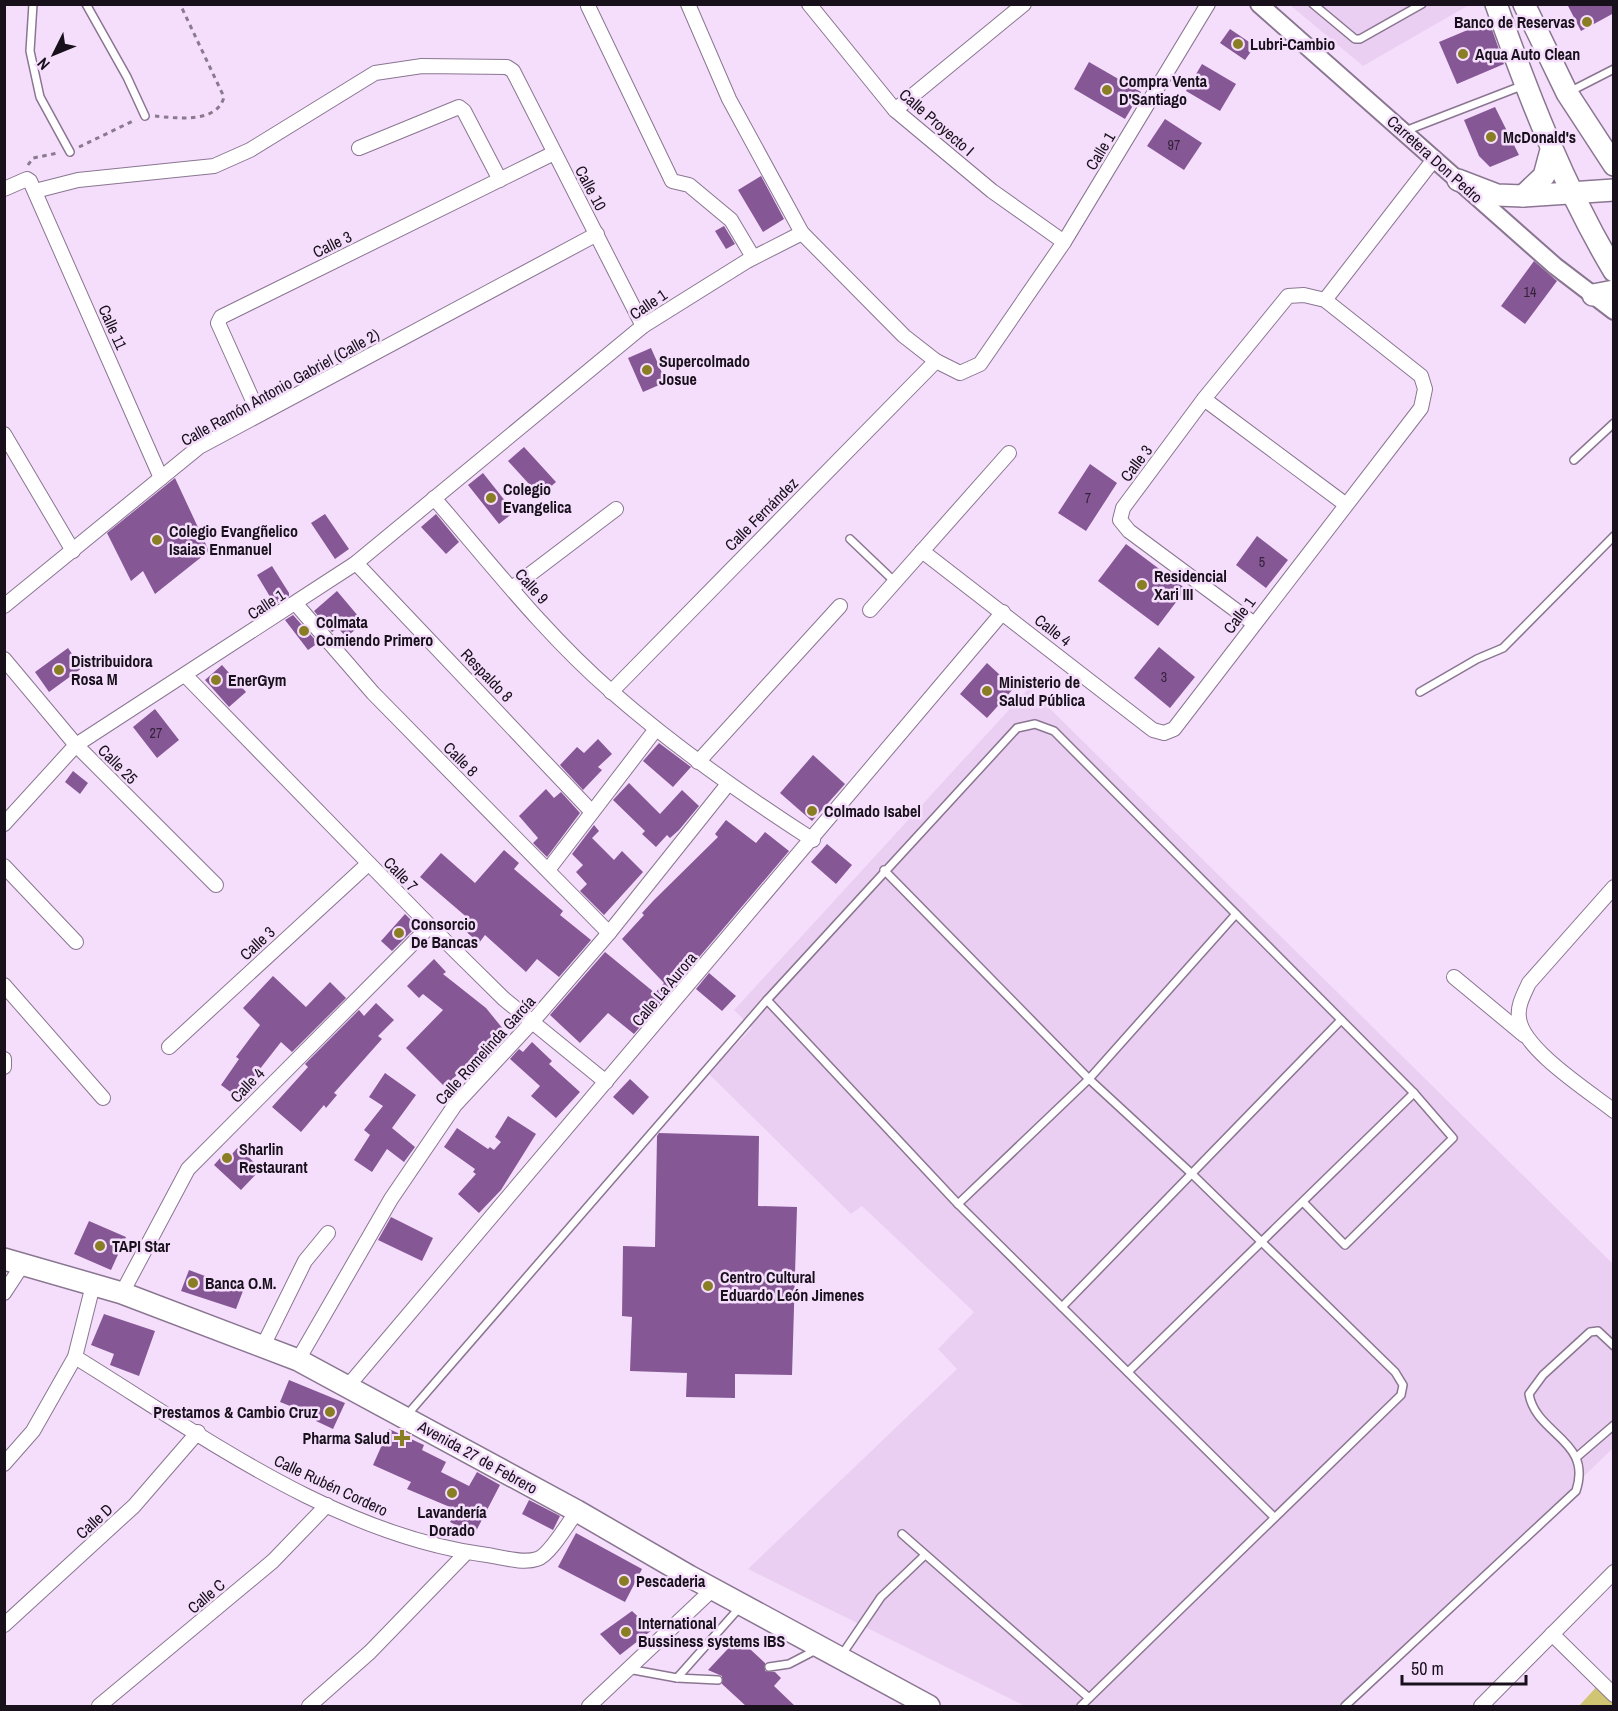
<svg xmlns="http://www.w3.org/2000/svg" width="1618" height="1711" font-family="'Archivo Narrow',sans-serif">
	<rect width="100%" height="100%" fill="#f5defc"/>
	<g fill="#ebcff3">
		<polygon points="1290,5 1469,5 1363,66"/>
		<polygon points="1029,688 1613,1264 1613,1448 1347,1706 1025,1706 748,1569 957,1369 938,1349 974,1312 862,1206 851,1214 708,1073 752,1028 734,1010"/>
	</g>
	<polygon fill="#d0c572" points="1600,1683 1613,1697 1613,1706 1579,1706"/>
	<g fill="#865795">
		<polygon points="1567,4 1614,4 1614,13 1581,31"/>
		<polygon points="1489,21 1504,64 1457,84 1439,42"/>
		<polygon points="1230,29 1255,46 1245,60 1220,43"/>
		<polygon points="1089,62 1141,92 1125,119 1074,89"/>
		<polygon points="1202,64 1236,84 1220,111 1186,91"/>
		<polygon points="1495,107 1519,155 1490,167 1479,156 1464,120"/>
		<polygon points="1165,119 1202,143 1184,170 1147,146"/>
		<polygon points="761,176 784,219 763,232 738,190"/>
		<polygon points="724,226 735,244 726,249 715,231"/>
		<polygon points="1534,261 1557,281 1525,324 1501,306"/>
		<polygon points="651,348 666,382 643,392 628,358"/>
		<polygon points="524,447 556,482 540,496 508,461"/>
		<polygon points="1090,464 1117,483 1086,531 1058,513"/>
		<polygon points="483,473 514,512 499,524 468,485"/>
		<polygon points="175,478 209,551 155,594 143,571 131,581 107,533"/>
		<polygon points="325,514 349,549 335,559 311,523"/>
		<polygon points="436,514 459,542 446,554 421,527"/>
		<polygon points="1257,536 1288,560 1266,588 1236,565"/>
		<polygon points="1126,544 1186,589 1158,626 1098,581"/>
		<polygon points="272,566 289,593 289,596 275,605 257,575"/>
		<polygon points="337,591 364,623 346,637 338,628 332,632 314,611"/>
		<polygon points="293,615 318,643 308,650 285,620"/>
		<polygon points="1159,647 1195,677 1170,708 1134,678"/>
		<polygon points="68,648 82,668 49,692 35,672"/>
		<polygon points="987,663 1014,688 987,718 960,694"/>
		<polygon points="222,665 246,692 229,707 205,680"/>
		<polygon points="155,709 179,740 157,758 133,727"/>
		<polygon points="598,739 612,754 598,767 602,770 583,790 560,765 577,747 584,753"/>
		<polygon points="659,743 691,767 673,787 643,761"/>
		<polygon points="813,755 845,784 812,821 780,793"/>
		<polygon points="73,771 88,783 80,794 65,782"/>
		<polygon points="629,783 660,814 682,790 699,806 679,830 670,838 667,835 656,847 642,834 645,831 613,800"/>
		<polygon points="546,789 554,798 561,792 580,813 547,857 533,843 538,838 519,816"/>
		<polygon points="726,820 756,843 765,832 789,851 634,1034 608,1013 580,1043 550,1015 605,952 655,993 664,983 622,939 644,915 642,913 654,900 718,837 715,834"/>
		<polygon points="594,825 599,831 592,838 614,860 622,851 643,872 604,915 580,891 587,884 576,872 583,865 572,854"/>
		<polygon points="827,844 852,865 836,884 811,862"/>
		<polygon points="504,850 519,863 514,869 563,911 560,915 591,940 559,977 537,959 526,972 485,935 479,943 462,928 470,920 420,877 441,853 475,883"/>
		<polygon points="405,914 417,926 392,951 381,941"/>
		<polygon points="434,959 446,972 443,974 486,1008 508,1035 490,1054 484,1047 445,1087 406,1048 443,1010 423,994 419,998 407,986"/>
		<polygon points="709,973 736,996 722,1011 696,989"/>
		<polygon points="273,976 306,1007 330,982 346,998 292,1052 281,1042 252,1079 259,1084 243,1101 221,1085 239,1059 236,1057 260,1025 243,1008"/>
		<polygon points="376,1003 394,1020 378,1036 382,1039 334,1093 337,1095 326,1108 324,1105 301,1132 272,1107 308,1067 305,1064 359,1010 364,1016"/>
		<polygon points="532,1042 552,1061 549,1064 580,1092 556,1118 531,1096 540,1086 510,1059 519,1049 523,1052"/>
		<polygon points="385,1073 416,1095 392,1128 415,1147 404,1162 387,1149 372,1172 354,1160 370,1135 364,1130 383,1106 369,1097"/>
		<polygon points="630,1079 649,1097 633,1115 613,1097"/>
		<polygon points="508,1116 536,1134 501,1190 479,1213 458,1194 476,1174 473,1172 475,1169 444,1147 457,1128 488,1149 490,1147 494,1150 501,1142 495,1137"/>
		<polygon points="659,1133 759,1136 758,1206 797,1207 792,1375 735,1374 735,1398 686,1397 687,1373 630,1371 632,1317 622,1316 623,1246 655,1247 657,1136"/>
		<polygon points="238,1147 261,1169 241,1190 214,1165 222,1156 227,1160"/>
		<polygon points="391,1217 433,1238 422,1261 378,1240"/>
		<polygon points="89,1221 126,1237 111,1270 74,1254"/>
		<polygon points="189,1270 205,1276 204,1280 230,1290 231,1286 243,1291 236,1309 181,1291"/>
		<polygon points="104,1314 155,1331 139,1376 110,1365 114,1354 91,1345"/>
		<polygon points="289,1380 345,1403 333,1429 316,1421 318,1417 280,1402"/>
		<polygon points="389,1429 424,1445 422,1450 446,1462 441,1472 469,1486 477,1472 500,1485 474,1535 450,1522 457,1510 407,1489 411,1482 373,1465"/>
		<polygon points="529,1500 560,1516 553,1530 522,1514"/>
		<polygon points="576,1533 642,1569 625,1602 558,1567"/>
		<polygon points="632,1611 652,1630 620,1655 600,1634"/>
		<polygon points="738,1638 765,1663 765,1671 775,1672 781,1678 774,1686 796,1707 747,1707 722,1684 722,1676 708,1670"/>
	</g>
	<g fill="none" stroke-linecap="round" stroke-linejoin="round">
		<g stroke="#8a7691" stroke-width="10">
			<g id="service">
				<polyline points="33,4 30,51 40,97 70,152"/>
				<polyline points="86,4 127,77 145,116"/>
				<polyline points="1313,4 1355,39 1360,39 1422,4"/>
				<polyline points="1569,92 1614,69"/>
				<polyline points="1405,131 1524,85"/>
				<polyline points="1574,460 1614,423"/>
				<polyline points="850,539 894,581"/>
				<polyline points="1420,692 1477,659 1503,648 1614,536"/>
				<polyline points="884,870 1089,1079 1192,1174 1395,1372 1403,1385 1401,1395 1081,1706"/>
				<polyline points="767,1000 958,1204 1274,1517"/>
				<polyline points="958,1204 1089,1079 1236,914"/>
				<polyline points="1062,1307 1341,1020"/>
				<polyline points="1128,1372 1414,1093"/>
				<polyline points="407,1415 767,1000 1017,728 1035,724 1054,731 1414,1093 1453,1138 1345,1245 1303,1202"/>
				<polyline points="1578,1456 1614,1425"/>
				<polyline points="902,1534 1089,1698"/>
				<polyline points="841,1656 881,1597 925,1555"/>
				<polyline points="769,1667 789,1664 816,1650"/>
				<polyline points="628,1669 677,1678 718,1680"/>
				<polyline points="677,1678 741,1606"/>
				<path d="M1345 1706 1576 1491C1593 1440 1536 1435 1529 1394L1543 1375 1590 1332 1598 1331 1614 1346"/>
			</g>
		</g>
		<g stroke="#8a7691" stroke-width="16">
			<g id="minor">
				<polyline points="688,4 729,99 802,233 904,336 936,361 960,373 980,364 1064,242 1208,4"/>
				<polyline points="809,4 895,110 992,191 1064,242"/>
				<polyline points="588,6 672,181 689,185 731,220 753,257"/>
				<polyline points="895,110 1024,4"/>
				<polyline points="359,148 459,107 464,111 500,180"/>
				<polyline points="4,189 27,179 30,181 161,478"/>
				<polyline points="35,191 78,180 214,166 250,150 375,73 422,66 507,67 513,71 643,326"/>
				<polyline points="1325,300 1435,158"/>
				<polyline points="1204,399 1345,504"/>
				<polyline points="259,414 218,323 221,317 554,153"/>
				<polyline points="4,434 73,551"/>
				<path d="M434 498C491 564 546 635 612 692 675 747 743 795 813 840"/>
				<polyline points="922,551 1153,730 1164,733 1174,729 1421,408 1425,389 1421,376 1325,300 1304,295 1288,296 1204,399 1123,508 1120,520 1129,531 1253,623"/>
				<polyline points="356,563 592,812"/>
				<polyline points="512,588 616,509"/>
				<polyline points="296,604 373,693 609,933"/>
				<polyline points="4,606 199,447 597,234"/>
				<polyline points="870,610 1009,453"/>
				<polyline points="4,659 76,745 216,885"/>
				<polyline points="185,675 430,926 504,999 606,1082"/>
				<polyline points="611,692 936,361"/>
				<polyline points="698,762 840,606"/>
				<polyline points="4,824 76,745 356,563 643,326 747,261 802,233"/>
				<polyline points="4,866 76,942"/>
				<polyline points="548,870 656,729"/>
				<path d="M1614 887 1529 983C1524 994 1517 1006 1519 1018 1522 1049 1590 1092 1614 1111"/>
				<polyline points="1454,977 1524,1035"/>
				<polyline points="4,985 103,1098"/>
				<polyline points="169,1047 368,864"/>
				<polyline points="4,1059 4,1067"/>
				<polyline points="4,1293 23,1264"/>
				<polyline points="122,1293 188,1169 430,926"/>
				<polyline points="263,1346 305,1261 328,1233"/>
				<path d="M75 1357C202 1435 335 1535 487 1555 501 1557 523 1564 537 1559 549 1556 569 1522 577 1511"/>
				<polyline points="298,1360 391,1199 455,1105 533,1021 609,933 728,784"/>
				<polyline points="348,1386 1003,612"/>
				<polyline points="4,1464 33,1431 75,1357 93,1285"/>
				<polyline points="4,1625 134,1506 198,1432"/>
				<polyline points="1552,1634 1614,1695"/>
				<polyline points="99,1706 273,1561 327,1505"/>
				<polyline points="309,1706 370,1652 466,1553"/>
				<polyline points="589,1706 713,1589"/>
				<polyline points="1481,1706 1614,1572"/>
			</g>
		</g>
		<g stroke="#8a7691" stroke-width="20">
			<polyline id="tertiary" points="1259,4 1555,266 1614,311"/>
		</g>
		<g stroke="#8a7691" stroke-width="24">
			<g id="primary">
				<path d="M1496 4C1529 97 1564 187 1614 271"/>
				<polyline points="1524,4 1567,93 1614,165"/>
				<polyline points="1458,180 1497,195 1523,196 1544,176 1551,150"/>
				<polyline points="1523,196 1614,190"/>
				<polyline points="1593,295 1614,291"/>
				<polyline points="4,1259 122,1293 298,1360 577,1511 689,1576 929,1706"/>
			</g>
		</g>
		<g stroke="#8a7a8f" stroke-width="3" stroke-dasharray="4.5 4.5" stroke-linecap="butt">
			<path d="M155 116C176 118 217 124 224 97L180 4"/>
			<polyline points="79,147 135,120"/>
			<polyline points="28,165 33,158 58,153"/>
		</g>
		<use href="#service" stroke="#fff" stroke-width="7"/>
		<use href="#minor" stroke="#fff" stroke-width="14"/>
		<use href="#tertiary" stroke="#fff" stroke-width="16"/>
		<use href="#primary" stroke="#fff" stroke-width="21"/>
	</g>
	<g fill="#8a7e24" stroke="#f5defc" stroke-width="2">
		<circle cx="1587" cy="22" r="6"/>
		<circle cx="1238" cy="44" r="6"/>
		<circle cx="1463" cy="54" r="6"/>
		<circle cx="1107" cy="90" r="6"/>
		<circle cx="1491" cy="137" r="6"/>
		<circle cx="647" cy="370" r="6"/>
		<circle cx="491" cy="498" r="6"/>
		<circle cx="157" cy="540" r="6"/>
		<circle cx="1142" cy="585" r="6"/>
		<circle cx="304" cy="631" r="6"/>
		<circle cx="59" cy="670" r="6"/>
		<circle cx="216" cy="680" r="6"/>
		<circle cx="987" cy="691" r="6"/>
		<circle cx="812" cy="811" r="6"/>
		<circle cx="399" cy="933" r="6"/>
		<circle cx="227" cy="1158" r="6"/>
		<circle cx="100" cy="1246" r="6"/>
		<circle cx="193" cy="1283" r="6"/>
		<circle cx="708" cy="1286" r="6"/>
		<circle cx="330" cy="1412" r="6"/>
		<path d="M399 1429h6v6h6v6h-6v6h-6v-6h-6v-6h6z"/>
		<circle cx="452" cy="1493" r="6"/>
		<circle cx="624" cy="1581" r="6"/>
		<circle cx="626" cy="1632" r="6"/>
	</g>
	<g text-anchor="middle" stroke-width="5" stroke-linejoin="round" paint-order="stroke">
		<g font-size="14" fill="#34223a">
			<text x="1174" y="150">97</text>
			<text x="1530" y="297">14</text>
			<text x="1088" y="503">7</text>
			<text x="1262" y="567">5</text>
			<text x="1164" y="682">3</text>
			<text x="156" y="738">27</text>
		</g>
		<g font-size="16" font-weight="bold" fill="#18101b" stroke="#f5defc" text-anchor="start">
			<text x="1575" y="28" text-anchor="end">Banco de Reservas</text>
			<text x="1250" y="50">Lubri-Cambio</text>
			<text x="1475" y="60">Aqua Auto Clean</text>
			<text x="1119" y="87">Compra Venta<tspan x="1119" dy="18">D'Santiago</tspan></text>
			<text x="1503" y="143">McDonald's</text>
			<text x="659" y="367">Supercolmado<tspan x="659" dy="18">Josue</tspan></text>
			<text x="503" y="495">Colegio<tspan x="503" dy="18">Evangelica</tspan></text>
			<text x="169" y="537">Colegio Evangñelico<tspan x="169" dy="18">Isaias Enmanuel</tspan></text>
			<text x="1154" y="582">Residencial<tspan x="1154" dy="18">Xari III</tspan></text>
			<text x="316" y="628">Colmata<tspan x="316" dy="18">Comiendo Primero</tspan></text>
			<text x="71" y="667">Distribuidora<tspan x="71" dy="18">Rosa M</tspan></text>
			<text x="228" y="686">EnerGym</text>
			<text x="999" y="688">Ministerio de<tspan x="999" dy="18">Salud Pública</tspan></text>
			<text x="824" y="817">Colmado Isabel</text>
			<text x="411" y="930">Consorcio<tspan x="411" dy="18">De Bancas</tspan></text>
			<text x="239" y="1155">Sharlin<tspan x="239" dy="18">Restaurant</tspan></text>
			<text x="112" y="1252">TAPI Star</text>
			<text x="720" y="1283">Centro Cultural<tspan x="720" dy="18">Eduardo León Jimenes</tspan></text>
			<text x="205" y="1289">Banca O.M.</text>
			<text x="318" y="1418" text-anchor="end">Prestamos &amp; Cambio Cruz</text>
			<text x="390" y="1444" text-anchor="end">Pharma Salud</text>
			<text x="452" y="1518" text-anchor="middle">Lavandería<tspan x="452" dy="18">Dorado</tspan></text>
			<text x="636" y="1587">Pescaderia</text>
			<text x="638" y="1629">International<tspan x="638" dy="18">Bussiness systems IBS</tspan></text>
		</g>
		<g font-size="16" fill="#18101b" stroke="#f5defc">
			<text transform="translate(937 122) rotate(41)" y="6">Calle Proyecto I</text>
			<text transform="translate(1100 151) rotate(-59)" y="6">Calle 1</text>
			<text transform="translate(1435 159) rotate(42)" y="6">Carretera Don Pedro</text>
			<text transform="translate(591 188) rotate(62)" y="6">Calle 10</text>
			<text transform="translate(332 244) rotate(-26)" y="6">Calle 3</text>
			<text transform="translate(648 304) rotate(-34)" y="6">Calle 1</text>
			<text transform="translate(113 327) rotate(66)" y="6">Calle 11</text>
			<text transform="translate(280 387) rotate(-29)" y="6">Calle Ramón Antonio Gabriel (Calle 2)</text>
			<text transform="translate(1136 463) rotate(-53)" y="6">Calle 3</text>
			<text transform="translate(761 514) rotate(-45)" y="6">Calle Fernández</text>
			<text transform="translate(532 586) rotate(48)" y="6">Calle 9</text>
			<text transform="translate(266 604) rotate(-33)" y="6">Calle 1</text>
			<text transform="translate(1239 615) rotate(-53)" y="6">Calle 1</text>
			<text transform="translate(1053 630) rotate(38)" y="6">Calle 4</text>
			<text transform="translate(487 675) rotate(46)" y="6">Respaldo 8</text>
			<text transform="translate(461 759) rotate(45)" y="6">Calle 8</text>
			<text transform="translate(118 764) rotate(45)" y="6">Calle 25</text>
			<text transform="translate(401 874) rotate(46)" y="6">Calle 7</text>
			<text transform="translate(257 943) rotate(-43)" y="6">Calle 3</text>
			<text transform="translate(664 989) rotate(-50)" y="6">Calle La Aurora</text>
			<text transform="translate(485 1050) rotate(-48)" y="6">Calle Romelinda García</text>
			<text transform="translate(247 1085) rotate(-46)" y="6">Calle 4</text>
			<text transform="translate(478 1457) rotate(29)" y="6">Avenida 27 de Febrero</text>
			<text transform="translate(331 1485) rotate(25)" y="6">Calle Rubén Cordero</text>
			<text transform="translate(94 1521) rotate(-43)" y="6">Calle D</text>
			<text transform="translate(206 1596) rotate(-40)" y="6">Calle C</text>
		</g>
	</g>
	<rect width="1618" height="1711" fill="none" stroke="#18101b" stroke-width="12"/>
	<g transform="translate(54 54) rotate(227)" stroke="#f5defc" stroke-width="4.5" paint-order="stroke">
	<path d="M0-4.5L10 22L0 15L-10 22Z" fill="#18101b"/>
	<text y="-9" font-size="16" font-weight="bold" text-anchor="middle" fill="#18101b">N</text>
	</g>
	<path d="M1402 1675v9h124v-9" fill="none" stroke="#18101b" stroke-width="3"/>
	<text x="1411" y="1675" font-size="18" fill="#18101b" stroke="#f5defc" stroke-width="4.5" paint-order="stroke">50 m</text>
</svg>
